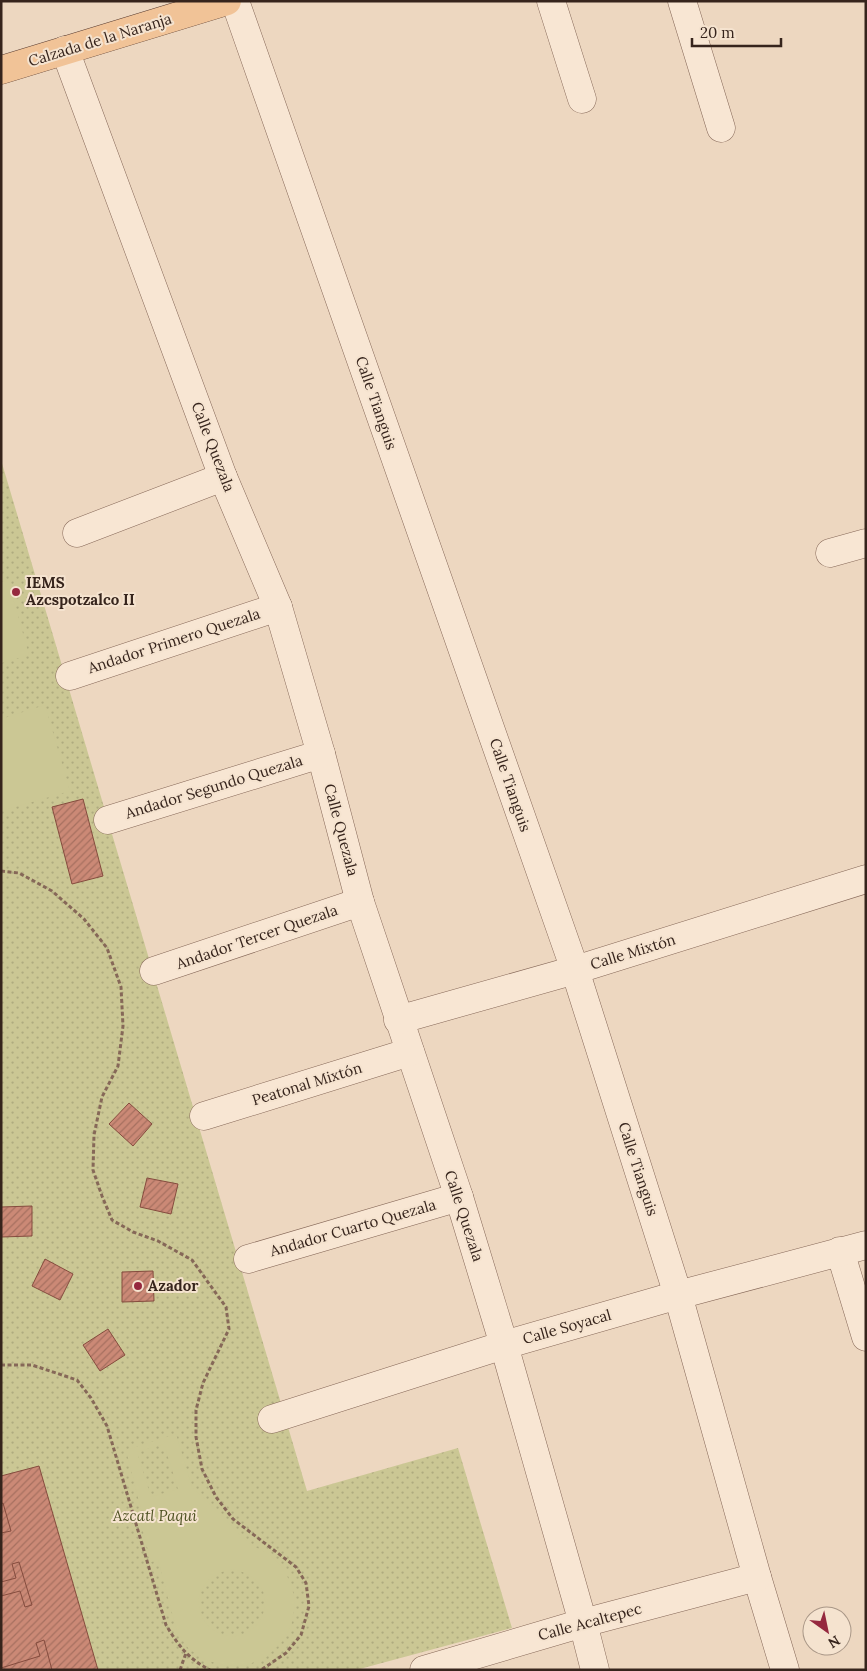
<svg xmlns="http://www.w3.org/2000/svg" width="867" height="1671" font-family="Lora,serif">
	<defs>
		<pattern id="grass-dots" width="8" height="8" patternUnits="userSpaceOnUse" patternTransform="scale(1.25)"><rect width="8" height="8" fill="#cbc794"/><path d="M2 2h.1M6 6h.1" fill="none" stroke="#afab7f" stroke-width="1.8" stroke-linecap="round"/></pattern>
		<pattern id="building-hatch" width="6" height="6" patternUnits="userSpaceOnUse" patternTransform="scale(1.25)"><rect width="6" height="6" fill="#cb8976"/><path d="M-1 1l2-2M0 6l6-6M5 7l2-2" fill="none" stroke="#a67060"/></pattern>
	</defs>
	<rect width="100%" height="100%" fill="#edd7c0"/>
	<polygon fill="url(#grass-dots)" points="1,460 307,1491 458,1448 512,1628 356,1670 1,1670"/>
	<g fill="#cbc794" fill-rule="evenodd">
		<polygon points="8,580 29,655 1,663 1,582"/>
		<polygon points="45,705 70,791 1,811 1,719"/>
		<path d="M176 1434 192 1487 251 1545 269 1554 283 1568 292 1586 295 1606 291 1626 281 1643 266 1657 247 1665 226 1666 206 1660 189 1649 177 1632 158 1560 151 1562 140 1520 143 1517 126 1450ZM164 1444 178 1489 151 1497 137 1452ZM232 1569C291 1581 261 1650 221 1634 212 1630 205 1624 202 1616 191 1591 210 1573 232 1569Z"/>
	</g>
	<g fill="url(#building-hatch)" stroke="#854c3e">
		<polygon points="83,799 103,876 72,884 52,807"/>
		<polygon points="129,1103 152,1124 133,1146 109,1124"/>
		<polygon points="147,1178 178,1184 171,1214 140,1207"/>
		<polygon points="32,1206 32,1236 1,1237 1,1207"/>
		<polygon points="45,1259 73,1274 60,1300 32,1286"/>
		<polygon points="153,1271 154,1301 122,1302 122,1272"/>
		<polygon points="108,1329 125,1355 100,1371 83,1345"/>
		<polygon points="39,1466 98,1670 1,1670 1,1476"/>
		<polygon points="3,1503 11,1531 1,1533 1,1504"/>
		<polygon points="19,1562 32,1605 25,1607 20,1591 1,1596 1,1582 16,1578 12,1564"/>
		<polygon points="44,1640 52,1670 1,1670 1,1668 40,1656 36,1643"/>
	</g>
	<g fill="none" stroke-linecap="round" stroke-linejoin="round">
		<g stroke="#866858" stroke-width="29">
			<g id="minor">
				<polyline points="235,1 575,970 678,1295 757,1577 785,1670"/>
				<polyline points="551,1 582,99"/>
				<polyline points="682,1 721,128"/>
				<polyline points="65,50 223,477 278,607 321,754 360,902 459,1197 504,1345 583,1623 595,1670"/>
				<polyline points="77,533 223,477"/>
				<polyline points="830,553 866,543"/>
				<polyline points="70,676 278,607"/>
				<polyline points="108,820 321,754"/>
				<polyline points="154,971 360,902"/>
				<polyline points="398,1020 575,970 866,879"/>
				<polyline points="204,1116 410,1052"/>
				<polyline points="840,1251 866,1337"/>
				<polyline points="248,1259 459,1197"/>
				<polyline points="272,1419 504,1345 678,1295 866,1245"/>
				<polyline points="424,1670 583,1623 757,1577"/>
			</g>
		</g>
		<g stroke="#54372c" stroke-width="29">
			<polyline id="major" points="1,70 227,1"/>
		</g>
		<g stroke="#866858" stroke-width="3" stroke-dasharray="4 2.5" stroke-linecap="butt">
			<polyline points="1,871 19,873 52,891 84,919 107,948 121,987 123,1026 118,1066 102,1097 94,1135 93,1170 102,1196 112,1220 133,1232 158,1241 192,1260 226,1307 229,1329 203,1383 196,1410 196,1437 202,1469 216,1497 233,1519 296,1567 306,1583 309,1606 301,1635 286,1653 261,1670"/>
			<path d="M1 1365H32L77 1380 91 1398 107 1426 166 1625C179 1646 187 1658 210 1670"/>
			<polyline points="180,1670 186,1653"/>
		</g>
		<use href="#minor" stroke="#f8e6d3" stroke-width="28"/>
		<use href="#major" stroke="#f1c397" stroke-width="28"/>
	</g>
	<g fill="#95283e" stroke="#f5e3cf" stroke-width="2">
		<circle cx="16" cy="592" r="5"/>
		<circle cx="138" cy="1286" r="5"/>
	</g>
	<g text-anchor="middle" stroke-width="4" stroke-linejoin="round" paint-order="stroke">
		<g font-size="15" fill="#36241c" stroke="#f5e3cf">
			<text transform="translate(100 40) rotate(-17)" y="5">Calzada de la Naranja</text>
			<text transform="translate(376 403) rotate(71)" y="5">Calle Tianguis</text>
			<text transform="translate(213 447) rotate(69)" y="5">Calle Quezala</text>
			<text transform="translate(174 641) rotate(-18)" y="5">Andador Primero Quezala</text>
			<text transform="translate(510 785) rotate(71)" y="5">Calle Tianguis</text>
			<text transform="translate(214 787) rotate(-17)" y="5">Andador Segundo Quezala</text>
			<text transform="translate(341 830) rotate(75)" y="5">Calle Quezala</text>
			<text transform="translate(257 937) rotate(-19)" y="5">Andador Tercer Quezala</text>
			<text transform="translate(633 952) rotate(-17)" y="5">Calle Mixtón</text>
			<text transform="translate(307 1084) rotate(-17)" y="5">Peatonal Mixtón</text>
			<text transform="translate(638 1169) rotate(72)" y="5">Calle Tianguis</text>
			<text transform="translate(464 1216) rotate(72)" y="5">Calle Quezala</text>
			<text transform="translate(353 1228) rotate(-16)" y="5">Andador Cuarto Quezala</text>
			<text transform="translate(567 1327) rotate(-16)" y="5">Calle Soyacal</text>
			<text transform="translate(590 1622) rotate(-15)" y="5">Calle Acaltepec</text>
		</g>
		<g font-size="15" font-weight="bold" fill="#36241c" stroke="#f5e3cf" text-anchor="start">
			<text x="26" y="588">IEMS<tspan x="26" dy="17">Azcspotzalco II</tspan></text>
			<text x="148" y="1291">Azador</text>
		</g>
		<g font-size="15" font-style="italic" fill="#4f5223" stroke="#f5e3cf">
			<text x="155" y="1521">Azcatl Paqui</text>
		</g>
	</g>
	<rect width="867" height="1671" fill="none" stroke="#36241c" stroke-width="5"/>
	<g transform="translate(827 1631) rotate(147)"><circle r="24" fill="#f5e3cf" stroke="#a99787"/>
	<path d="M0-4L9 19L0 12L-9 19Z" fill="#95283e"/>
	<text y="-8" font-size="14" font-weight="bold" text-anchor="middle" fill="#36241c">N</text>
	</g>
	<path d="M692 38v8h89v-8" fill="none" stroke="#36241c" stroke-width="2.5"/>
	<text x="700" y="38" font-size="15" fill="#36241c" stroke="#f5e3cf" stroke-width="4" paint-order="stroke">20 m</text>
</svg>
